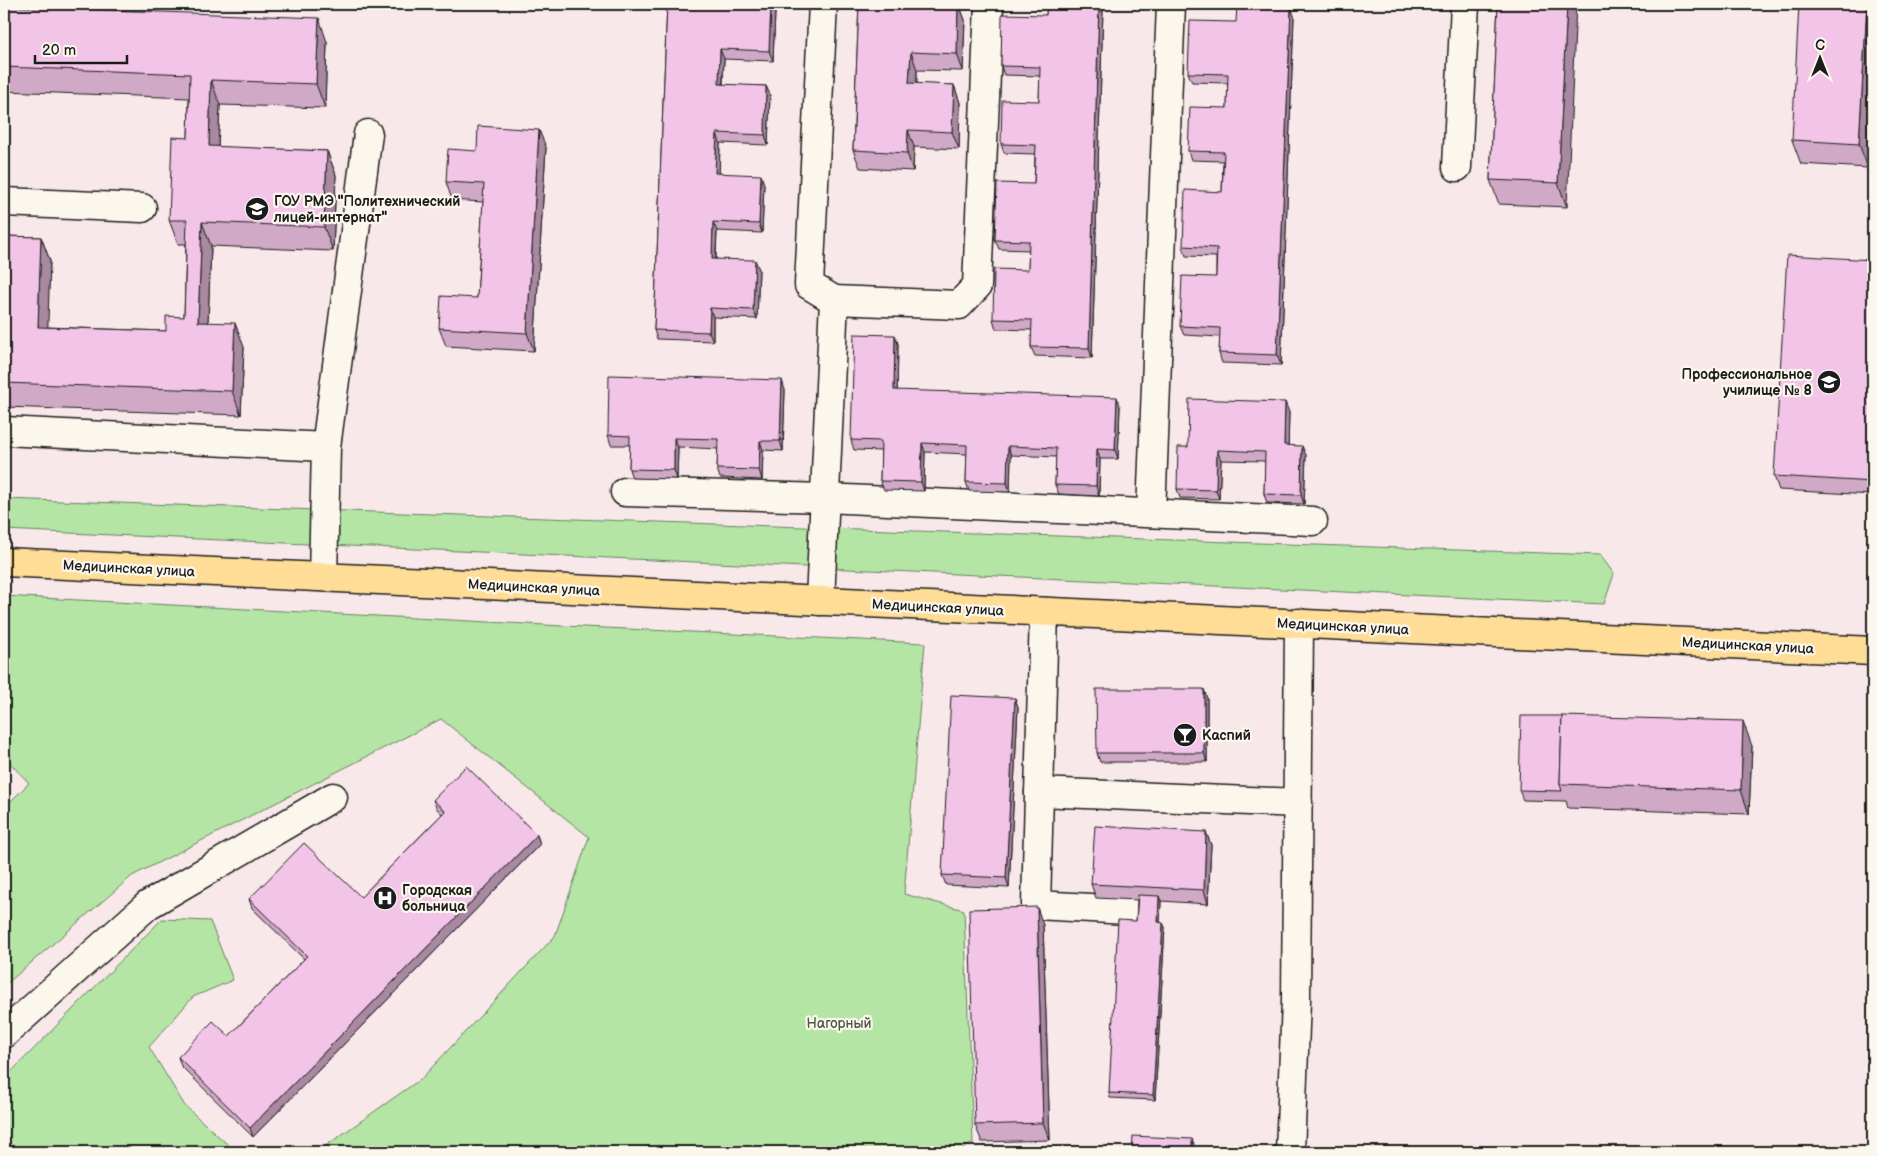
<svg xmlns="http://www.w3.org/2000/svg" width="1877" height="1156" font-family="'Balsamiq Sans',sans-serif">
	<rect width="100%" height="100%" fill="#f8e8ea"/>
	<filter id="ink" filterUnits="userSpaceOnUse"><feTurbulence type="fractalNoise" baseFrequency=".02" numOctaves="2"/><feDisplacementMap in="SourceGraphic" scale="10" xChannelSelector="R" yChannelSelector="G"/><feConvolveMatrix kernelMatrix="1 2 1 2 8 2 1 2 1" color-interpolation-filters="sRGB"/></filter>
	<g filter="url(#ink)">
		<g fill="#b4e5a5" stroke="#688060">
			<polygon points="4,499 1600,555 1614,574 1604,604 4,530"/>
			<polygon points="4,596 563,626 925,643 904,894 964,910 973,1143 957,1152 317,1152 422,1078 555,936 589,837 441,719 132,876 4,986 4,808 29,783 4,757"/>
			<polygon points="162,919 210,921 233,980 193,997 149,1047 185,1106 236,1152 4,1152 4,1079"/>
		</g>
		<g fill="none" stroke-linecap="round" stroke-linejoin="round">
			<g stroke="#1c1c1c" stroke-width="31">
				<g id="minor">
					<polyline points="1457,167 1465,4"/>
					<polyline points="4,202 142,208"/>
					<polyline points="834,300 959,305 977,286 989,4"/>
					<polyline points="4,431 326,447"/>
					<polyline points="625,492 825,498 1313,521"/>
					<polyline points="1151,513 1171,4"/>
					<polyline points="323,577 326,447 368,134"/>
					<polyline points="820,601 834,300 809,285 823,4"/>
					<polyline points="1044,612 1036,905 1128,910"/>
					<polyline points="1039,792 1298,803"/>
					<polyline points="4,1034 148,905 333,797"/>
					<polyline points="1290,1152 1296,1001 1299,623"/>
				</g>
			</g>
			<g stroke="#1c1c1c" stroke-width="31">
				<polyline id="major" points="4,562 1873,651"/>
			</g>
			<use href="#minor" stroke="#fbf7ec" stroke-width="28"/>
			<use href="#major" stroke="#ffdd96" stroke-width="28"/>
		</g>
		<g fill="#d0a9c7" stroke="#1c1c1c">
			<polygon points="667,4 775,12 773,61 724,59 723,85 766,86 770,95 768,145 720,143 719,173 764,184 762,233 717,231 716,259 759,269 757,319 713,317 713,341 657,339 654,330"/>
			<polygon points="859,4 959,4 965,20 963,71 917,70 917,84 954,85 960,103 959,149 914,147 913,171 860,168 853,150"/>
			<polygon points="1047,4 1101,4 1103,9 1092,358 1035,356 1031,347 1032,330 996,329 993,319 1028,270 1029,250 999,249 995,240 1034,184 1035,154 1004,153 1001,144 1039,101 1040,76 1004,75 1001,66 1046,15"/>
			<polygon points="1498,4 1567,207 1499,204 1490,180"/>
			<polygon points="1873,4 1868,168 1801,164 1792,140"/>
			<polygon points="4,6 327,42 325,108 220,105 218,147 327,151 336,175 333,251 211,246 208,322 244,347 241,415 4,407 4,236 41,237 50,261 47,327 166,331 184,317 186,244 178,244 169,220 188,138 189,98 4,91"/>
			<polygon points="1291,7 1294,16 1281,365 1222,363 1219,353 1220,337 1184,335 1180,326 1216,277 1216,257 1186,256 1183,246 1222,192 1223,161 1191,160 1188,151 1227,108 1228,83 1192,82 1188,73 1236,22"/>
			<polygon points="546,147 534,351 446,346 439,328 477,298 483,202 452,200 446,182 477,151"/>
			<polygon points="1873,260 1873,495 1779,490 1774,476"/>
			<polygon points="895,335 898,344 897,391 1120,406 1118,459 1100,459 1099,496 1059,494 1055,485 1056,457 1011,455 1010,492 969,491 966,482 967,454 925,452 924,491 884,490 880,481 881,451 854,450 851,440"/>
			<polygon points="785,390 783,451 763,450 762,480 720,478 717,469 718,449 678,447 677,479 632,478 629,469 630,445 611,445 608,435"/>
			<polygon points="1289,412 1288,445 1306,455 1304,504 1267,503 1264,494 1265,461 1221,460 1219,499 1180,498 1177,489 1188,447"/>
			<polygon points="1015,698 1018,707 1009,888 946,885 942,875"/>
			<polygon points="1207,698 1207,762 1100,762 1097,753"/>
			<polygon points="1752,746 1749,814 1568,808 1566,801 1523,800 1519,790"/>
			<polygon points="433,800 537,835 540,844 253,1137 181,1066 178,1057 229,1036 304,959 252,908 249,899 361,897 442,814 437,809"/>
			<polygon points="1206,832 1211,845 1208,904 1161,901 1160,922 1165,927 1155,1100 1110,1098 1109,1093 1136,921 1137,900 1096,898 1091,884"/>
			<polygon points="1043,925 1050,1140 982,1142 975,1125"/>
		</g>
		<g fill="#a989a2" stroke="#1c1c1c">
			<polygon points="771,4 775,12 773,61 769,51"/>
			<polygon points="958,4 959,4 965,20 963,71 957,54"/>
			<polygon points="1099,4 1101,4 1103,9 1092,358 1089,348"/>
			<polygon points="1567,4 1576,4 1567,207 1558,183"/>
			<polygon points="1867,4 1873,4 1873,68 1868,168 1859,144"/>
			<polygon points="1291,7 1294,16 1281,365 1277,355"/>
			<polygon points="319,18 327,42 325,108 316,84"/>
			<polygon points="720,49 724,59 722,94 719,84"/>
			<polygon points="911,52 917,70 916,101 909,83"/>
			<polygon points="211,80 220,105 217,171 209,146"/>
			<polygon points="954,85 960,103 959,149 952,132"/>
			<polygon points="766,86 770,95 768,145 765,135"/>
			<polygon points="539,130 546,147 534,351 527,333"/>
			<polygon points="908,130 914,147 913,171 907,153"/>
			<polygon points="717,133 720,143 719,182 715,173"/>
			<polygon points="327,151 336,175 333,251 324,227"/>
			<polygon points="761,175 764,184 762,233 759,224"/>
			<polygon points="202,222 211,246 207,346 198,322"/>
			<polygon points="713,222 717,231 715,268 712,259"/>
			<polygon points="41,237 50,261 47,351 38,327"/>
			<polygon points="755,260 759,269 757,319 753,310"/>
			<polygon points="710,308 713,317 713,341 709,332"/>
			<polygon points="235,323 244,347 241,415 232,391"/>
			<polygon points="895,335 898,344 897,400 894,390"/>
			<polygon points="782,380 785,390 783,451 780,441"/>
			<polygon points="1117,397 1120,406 1118,459 1115,450"/>
			<polygon points="1285,402 1289,412 1288,454 1284,445"/>
			<polygon points="674,438 678,447 677,479 674,470"/>
			<polygon points="760,441 763,450 762,480 759,470"/>
			<polygon points="922,443 925,452 924,491 921,482"/>
			<polygon points="1008,446 1011,455 1010,492 1007,483"/>
			<polygon points="1302,446 1306,455 1304,504 1301,495"/>
			<polygon points="1097,449 1100,459 1099,496 1096,486"/>
			<polygon points="1217,450 1221,460 1219,499 1216,490"/>
			<polygon points="1204,689 1207,698 1207,762 1204,753"/>
			<polygon points="1015,698 1018,707 1009,888 1006,878"/>
			<polygon points="1743,721 1752,746 1749,814 1741,790"/>
			<polygon points="1206,832 1211,845 1208,904 1204,890"/>
			<polygon points="537,835 540,844 253,1137 250,1128"/>
			<polygon points="1159,896 1161,901 1160,927 1158,922"/>
			<polygon points="1037,907 1043,925 1050,1140 1043,1123"/>
			<polygon points="1163,923 1165,927 1155,1100 1153,1095"/>
			<polygon points="1192,1139 1194,1144 1194,1152 1192,1152"/>
		</g>
		<g fill="#f2c4e7" stroke="#1c1c1c">
			<polygon points="667,4 771,4 769,51 720,49 719,84 766,86 765,135 717,133 715,173 761,175 759,224 713,222 712,259 755,260 753,310 710,308 709,332 654,330"/>
			<polygon points="859,4 958,4 957,54 911,52 909,83 954,85 952,132 908,130 907,153 853,150"/>
			<polygon points="1047,4 1099,4 1089,348 1031,347 1032,320 993,319 994,269 1028,270 1029,241 995,240 997,183 1034,184 1036,145 1001,144 1002,100 1039,101 1040,67 1001,66 1002,14 1046,15"/>
			<polygon points="1498,4 1567,4 1558,183 1490,180"/>
			<polygon points="1799,4 1867,4 1859,144 1792,140"/>
			<polygon points="1237,5 1291,7 1277,355 1219,353 1220,328 1180,326 1182,276 1216,277 1217,248 1183,246 1185,190 1222,192 1224,152 1188,151 1190,107 1227,108 1228,74 1188,73 1190,21 1236,22"/>
			<polygon points="4,6 319,18 316,84 211,80 209,146 327,151 324,227 202,222 198,322 235,323 232,391 4,383 4,236 41,237 38,327 166,331 166,316 184,317 187,220 169,220 172,137 188,138 190,74 4,67"/>
			<polygon points="478,126 539,130 527,333 439,328 441,296 477,298 484,184 446,182 448,149 477,151"/>
			<polygon points="1787,255 1873,260 1873,482 1774,476"/>
			<polygon points="854,334 895,335 894,390 1117,397 1115,450 1097,449 1096,486 1055,485 1056,448 1008,446 1007,483 966,482 967,445 922,443 921,482 880,481 881,441 851,440"/>
			<polygon points="609,375 782,380 780,441 760,441 759,470 717,469 718,439 674,438 674,470 629,469 630,436 608,435"/>
			<polygon points="1189,399 1285,402 1284,445 1302,446 1301,495 1264,494 1265,452 1217,450 1216,490 1177,489 1178,447 1188,447"/>
			<polygon points="1096,689 1204,689 1204,753 1097,753"/>
			<polygon points="951,695 1015,698 1006,878 942,875"/>
			<polygon points="1521,716 1562,716 1560,784 1562,791 1519,790"/>
			<polygon points="1562,716 1743,721 1741,790 1560,784"/>
			<polygon points="466,766 537,835 250,1128 178,1057 213,1021 229,1036 307,956 249,899 304,843 361,897 445,811 433,800"/>
			<polygon points="1095,826 1206,832 1204,890 1091,884"/>
			<polygon points="1138,895 1159,896 1158,922 1163,923 1153,1095 1109,1093 1118,920 1136,921"/>
			<polygon points="1037,907 1043,1123 975,1125 969,909"/>
			<polygon points="1133,1136 1192,1139 1192,1152 1132,1152"/>
		</g>
	</g>
	<defs>
		<g id="school-disc" transform="scale(1.25)"><circle r="9.5" fill="#1c1c1c" stroke="#fbf7ec"/><path d="M0-5L7-2L0 1L-7-2ZM-4 1L0 2.5L4 1V4Q0 6-4 4Z" fill="#fff"/></g>
		<g id="university-disc" transform="scale(1.25)"><circle r="9.5" fill="#1c1c1c" stroke="#fbf7ec"/><path d="M0-5L7-2L0 1L-7-2ZM-4 1L0 2.5L4 1V4Q0 6-4 4Z" fill="#fff"/></g>
		<g id="bar-disc" transform="scale(1.25)"><circle r="9.5" fill="#1c1c1c" stroke="#fbf7ec"/><path d="M-6-5H6L.8 .8V4.5H3.5V6h-7V4.5H-.8V.8Z" fill="#fff"/></g>
		<g id="hospital-disc" transform="scale(1.25)"><circle r="9.5" fill="#1c1c1c" stroke="#fbf7ec"/><path d="M-5-5h3v3.5h4V-5h3V5h-3V1.5h-4V5h-3Z" fill="#fff"/></g>
	</defs>
	<g fill-rule="evenodd">
		<use href="#school-disc" x="257" y="209"/>
		<use href="#university-disc" x="1829" y="382"/>
		<use href="#bar-disc" x="1185" y="735"/>
		<use href="#hospital-disc" x="385" y="898"/>
	</g>
	<g text-anchor="middle" stroke-width="4.5" stroke-linejoin="round" paint-order="stroke">
		<g font-size="14" font-weight="bold" fill="#1c1c1c" stroke="#fbf7ec" text-anchor="start">
			<text x="274" y="206">ГОУ РМЭ "Политехнический<tspan x="274" dy="16">лицей-интернат"</tspan></text>
			<text x="1812" y="379" text-anchor="end">Профессиональное<tspan x="1812" dy="16">училище № 8</tspan></text>
			<text x="1202" y="740">Каспий</text>
			<text x="402" y="895">Городская<tspan x="402" dy="16">больница</tspan></text>
		</g>
		<g font-size="14" fill="#1c1c1c" stroke="#fbf7ec">
			<text transform="translate(129 568) rotate(3)" y="5">Медицинская улица</text>
			<text transform="translate(534 587) rotate(3)" y="5">Медицинская улица</text>
			<text transform="translate(938 607) rotate(3)" y="5">Медицинская улица</text>
			<text transform="translate(1343 626) rotate(3)" y="5">Медицинская улица</text>
			<text transform="translate(1748 645) rotate(3)" y="5">Медицинская улица</text>
		</g>
		<g font-size="14" fill="#4a5845" stroke="#fbf7ec">
			<text x="839" y="1028">Нагорный</text>
		</g>
	</g>
	<rect width="1877" height="1156" fill="none" stroke="#fbf7ec" stroke-width="20"/>
	<rect x="10" y="10" width="1857" height="1136" fill="none" stroke="#1c1c1c" stroke-width="2" filter="url(#ink)"/>
	<g transform="translate(1820 58)" stroke="#fbf7ec" stroke-width="4" paint-order="stroke">
	<path d="M0-4L9 19L0 12L-9 19Z" fill="#1c1c1c"/>
	<text y="-8" font-size="14" font-weight="bold" text-anchor="middle" fill="#1c1c1c">С</text>
	</g>
	<path d="M35 55v8h92v-8" fill="none" stroke="#1c1c1c" stroke-width="2.5"/>
	<text x="42" y="55" font-size="15" fill="#1c1c1c" stroke="#fbf7ec" stroke-width="4" paint-order="stroke">20 m</text>
</svg>
